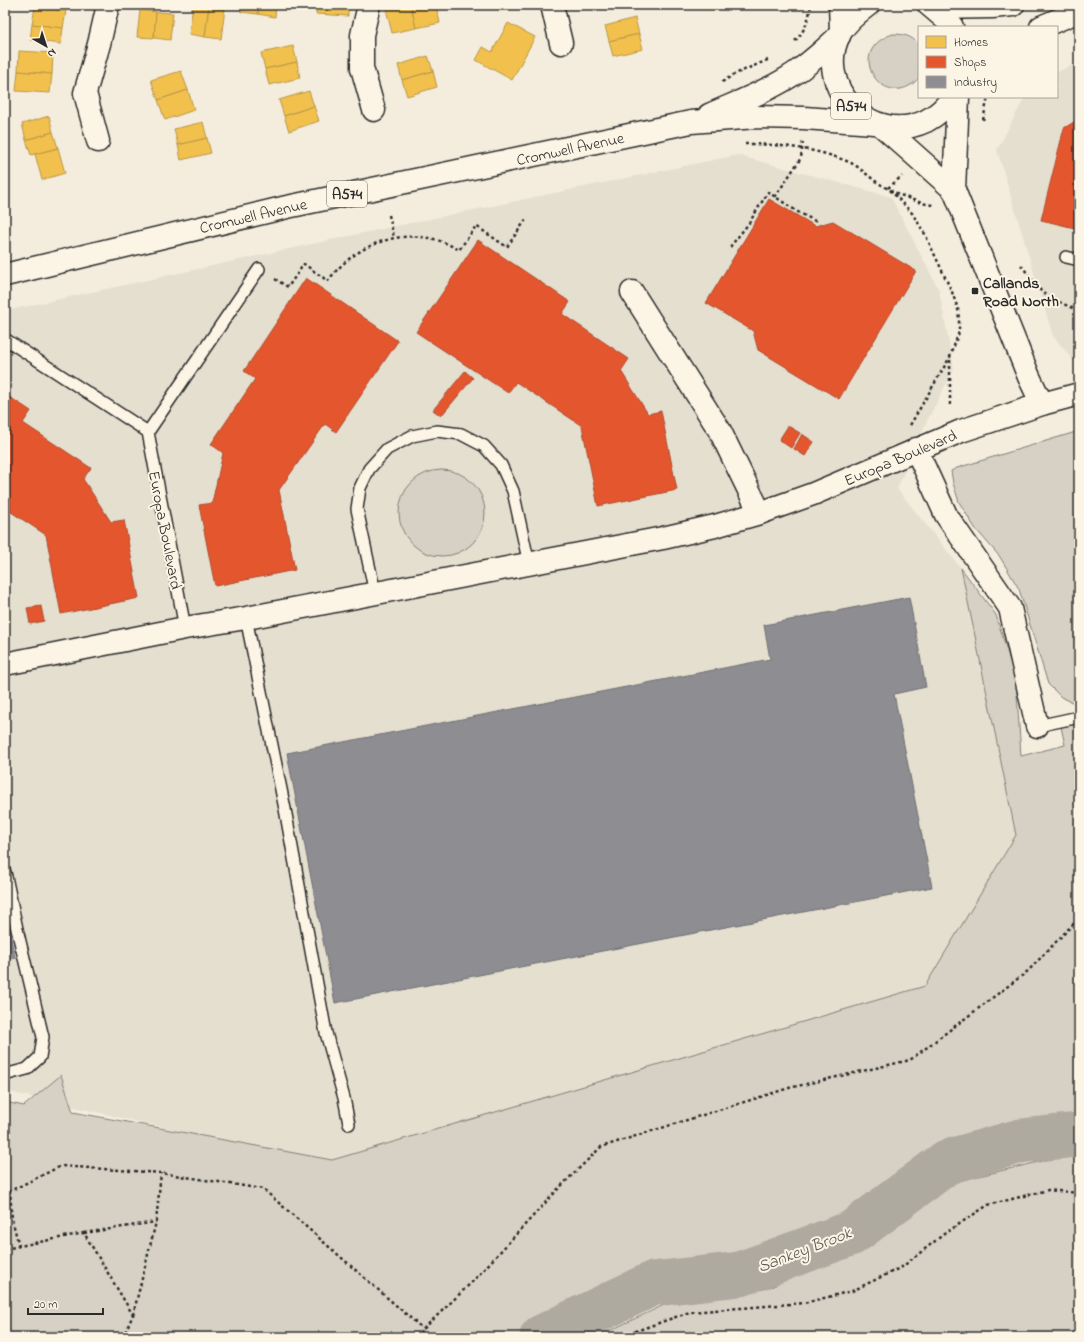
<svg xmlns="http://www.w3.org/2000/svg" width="1084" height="1342" font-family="'Indie Flower',sans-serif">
	<rect width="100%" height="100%" fill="#f4edde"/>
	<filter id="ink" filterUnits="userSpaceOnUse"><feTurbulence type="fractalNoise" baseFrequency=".025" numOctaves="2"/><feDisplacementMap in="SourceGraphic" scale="8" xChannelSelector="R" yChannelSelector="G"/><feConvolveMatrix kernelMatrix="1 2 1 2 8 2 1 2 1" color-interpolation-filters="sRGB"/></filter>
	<g filter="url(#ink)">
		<g fill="#e5dfd0">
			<polygon points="1079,62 1079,367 1053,336 997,150 1025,97 1057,97 1057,72"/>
			<polygon points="737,155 891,197 939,290 954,369 927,421 897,489 961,568 1016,835 929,991 334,1167 5,1091 5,311 358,234"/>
		</g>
		<g fill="#d6d1c4" stroke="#807e78">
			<path d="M893 34C904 34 912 36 919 45V78C885 115 841 51 893 34Z"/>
			<polygon points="1079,431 1079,701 1074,703 1061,697 1048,684 1019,589 1000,557 975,528 959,502 953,483 951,471 957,468"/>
			<circle cx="442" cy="513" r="43"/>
			<polygon points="961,568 996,615 1016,680 1021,756 1065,745 1061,727 1079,724 1079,1128 1022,1136 910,1180 838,1220 835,1261 858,1252 954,1182 1076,1153 1079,1154 1079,1337 596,1337 664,1305 764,1289 776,1285 751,1257 723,1260 721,1287 656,1299 589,1337 5,1337 5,1102 24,1106 61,1075 73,1112 332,1160 925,986 1016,835"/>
		</g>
		<g fill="#f2c14e" stroke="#b69444">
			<polygon points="193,5 209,6 205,37 189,34"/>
			<polygon points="241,5 259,5 258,14 241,12"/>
			<polygon points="259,5 276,5 275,17 258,14"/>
			<polygon points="316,5 348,5 348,16 316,14"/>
			<polygon points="385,5 411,5 416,28 392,33"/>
			<polygon points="411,5 436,5 440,23 416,28"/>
			<polygon points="671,5 691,5 673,10"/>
			<polygon points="701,5 714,5 702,8"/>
			<polygon points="209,6 225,9 221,39 205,37"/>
			<polygon points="35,7 66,11 63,28 32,24"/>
			<polygon points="140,10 156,12 154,38 137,37"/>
			<polygon points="156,12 173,13 170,40 154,38"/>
			<polygon points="635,18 639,34 609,41 605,26"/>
			<polygon points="508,23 535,37 512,80 476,60 483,47 492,52"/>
			<polygon points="32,24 63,28 61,44 30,40"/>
			<polygon points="639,34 643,49 613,56 609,41"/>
			<polygon points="293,46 297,62 265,69 261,53"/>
			<polygon points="19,51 53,53 52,74 18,71"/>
			<polygon points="428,56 433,71 402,80 398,65"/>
			<polygon points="297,62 300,78 269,85 265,69"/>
			<polygon points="18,71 52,74 50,93 16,91"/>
			<polygon points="181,71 188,90 158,100 151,80"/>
			<polygon points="433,71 437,87 407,96 402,80"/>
			<polygon points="188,90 194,110 165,120 158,100"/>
			<polygon points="309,91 314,106 284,116 279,100"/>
			<polygon points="314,106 319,121 289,131 284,116"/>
			<polygon points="49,116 53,132 26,140 22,124"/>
			<polygon points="203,122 207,138 178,145 174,129"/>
			<polygon points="53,132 58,148 31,155 26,140"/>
			<polygon points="207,138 211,153 181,160 178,145"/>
			<polygon points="58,148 65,173 42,180 35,154"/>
		</g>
		<g fill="#e4572e" stroke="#ac4a2d">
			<polygon points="1079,119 1079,229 1041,220 1064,128"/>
			<polygon points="769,199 815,226 833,221 916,271 839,399 758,350 753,331 706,303"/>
			<polygon points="478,240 570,302 562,314 629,359 621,371 648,414 661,411 677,490 598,506 582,426 516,382 508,393 416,332"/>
			<polygon points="306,278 398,341 336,432 325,424 279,490 295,570 215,586 199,505 212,503 223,453 211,444 255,379 244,371"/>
			<polygon points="465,371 473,378 441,416 433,410"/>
			<polygon points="5,394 31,411 23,423 91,468 83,479 111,522 124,520 139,598 61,614 46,535 5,508"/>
			<polygon points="788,426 800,433 791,448 779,440"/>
			<polygon points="802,434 814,442 805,456 794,449"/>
			<polygon points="41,606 44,621 30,624 27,608"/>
		</g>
		<g fill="#8d8d92" stroke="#707073">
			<polygon points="909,597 926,687 894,694 932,887 335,1003 287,753 770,659 764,625"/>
			<polygon points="5,912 15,958 5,960"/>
		</g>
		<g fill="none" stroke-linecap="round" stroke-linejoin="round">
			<polyline stroke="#afaaa0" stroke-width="45" points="542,1337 652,1284 740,1274 852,1233 947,1162 1021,1141 1077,1135 1079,1136"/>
			<g stroke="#2b2b2b" stroke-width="14">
				<g id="service">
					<polyline points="1066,257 1079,260"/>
					<polyline points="5,339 148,432 185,628"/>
					<polyline points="148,432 259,269"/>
					<polyline points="375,593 357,509 360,488 369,469 387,449 412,436 437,431 461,434 484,446 501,465 513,491 529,564"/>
					<polyline points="246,618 285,809 326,1033 344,1098 349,1124"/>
					<polyline points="1037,726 1079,717"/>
					<polyline points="5,872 17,929 43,1037 40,1057 27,1069 8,1074 5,1073"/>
				</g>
			</g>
			<g stroke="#2b2b2b" stroke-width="25">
				<g id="minor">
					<polyline points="369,5 362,35 362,68 374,110"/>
					<polyline points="552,5 561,43"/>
					<polyline points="98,141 85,93 99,44 108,5"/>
					<polyline points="632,292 720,431 760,513"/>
					<polyline points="916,449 946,515 1010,608 1037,726"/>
					<polyline points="5,664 185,628 246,618 663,538 715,526 760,513 813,494 961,431 1042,404"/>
				</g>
			</g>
			<g stroke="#2b2b2b" stroke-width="25">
				<g id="tertiary">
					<polyline points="840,5 841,31"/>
					<polyline points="958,97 954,190 1029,377 1042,404 1079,394"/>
					<polyline points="881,125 954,190"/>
				</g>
			</g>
			<g stroke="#2b2b2b" stroke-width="25">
				<g id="primary">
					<path d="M868 5C857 13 847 21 840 33 812 87 871 147 926 121 937 115 946 108 952 97"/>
					<polyline points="929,5 949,22 952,27"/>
					<polyline points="934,8 992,7 1013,5"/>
					<polyline points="1041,27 1079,11"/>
					<path d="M709 115C736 103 764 93 789 77 807 66 823 51 839 36"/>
					<polyline points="5,275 287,207 691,122 756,117 804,118 874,123"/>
				</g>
			</g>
			<g stroke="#2b2b2b" stroke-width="2.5" stroke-dasharray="3 3" stroke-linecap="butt">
				<path d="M795 41C805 31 809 19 811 5"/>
				<polyline points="722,82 735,74 770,59"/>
				<polyline points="983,120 988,97"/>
				<path d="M745 144C779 144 822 149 853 164 863 170 870 178 880 184 892 192 921 205 934 205"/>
				<polyline points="888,188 902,176"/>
				<polyline points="890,190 912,213 925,234 952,292 958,309 959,320 959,332 950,357 909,427"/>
				<polyline points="775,197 801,158 803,141"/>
				<polyline points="389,215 394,238"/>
				<polyline points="730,247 749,223 768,192 798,212 817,222"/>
				<polyline points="1021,265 1041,291 1048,297 1079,311"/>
				<path d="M275 279 288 287 304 264 328 281C357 240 415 222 459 250L476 226 507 247 527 218"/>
				<polyline points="950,405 950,357"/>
				<polyline points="84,1233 156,1222"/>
				<polyline points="19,1246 12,1219 10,1191 61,1166 161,1173 263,1189 423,1329"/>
				<polyline points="5,1249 84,1233 133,1315 123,1337"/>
				<polyline points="133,1315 156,1222 161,1173"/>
				<polyline points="415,1337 473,1281 559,1188 601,1147 789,1088 910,1060 1028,971 1079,918"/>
				<polyline points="624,1337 636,1331 690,1312 804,1303 852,1291 902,1267 944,1234 988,1205 1048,1190 1079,1193"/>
			</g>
			<use href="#service" stroke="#fcf5e5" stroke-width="11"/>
			<use href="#minor" stroke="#fcf5e5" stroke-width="22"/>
			<use href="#tertiary" stroke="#fcf5e5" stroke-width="22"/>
			<use href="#primary" stroke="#fcf5e5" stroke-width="22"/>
		</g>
	</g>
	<rect fill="#2b2b2b" stroke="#fcf5e5" stroke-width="1.5" x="971" y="287" width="8" height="8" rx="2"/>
	<g text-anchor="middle" stroke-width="4" stroke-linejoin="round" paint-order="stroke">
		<g fill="#fcf5e5" stroke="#6a6863" stroke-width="1">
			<rect x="831" y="93" width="40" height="26" rx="3"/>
			<rect x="327" y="181" width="40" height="26" rx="3"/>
		</g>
		<g font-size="15" font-weight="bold" fill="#2b2b2b">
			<text x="851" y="111">A574</text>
			<text x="347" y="199">A574</text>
		</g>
		<g font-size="16" fill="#2b2b2b" stroke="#fcf5e5">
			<text transform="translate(570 148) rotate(-12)" y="6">Cromwell Avenue</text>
			<text transform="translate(253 215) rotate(-13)" y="6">Cromwell Avenue</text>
			<text transform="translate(900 457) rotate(-23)" y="6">Europa Boulevard</text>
			<text transform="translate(166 530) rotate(79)" y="6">Europa Boulevard</text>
		</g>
		<g font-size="16" font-weight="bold" fill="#2b2b2b" stroke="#fcf5e5" text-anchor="start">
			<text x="983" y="288">Callands<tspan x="983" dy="18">Road North</tspan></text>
		</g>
		<g font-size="17" font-style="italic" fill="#595754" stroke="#fcf5e5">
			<text transform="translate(804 1249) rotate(-21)" y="6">Sankey Brook</text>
		</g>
	</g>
	<rect width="1084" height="1342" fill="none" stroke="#fcf5e5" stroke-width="20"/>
	<rect x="10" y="10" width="1064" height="1322" fill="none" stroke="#2b2b2b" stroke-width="1.5" filter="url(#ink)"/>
	<rect x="918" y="26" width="140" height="72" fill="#fcf5e5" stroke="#a8a49b"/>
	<rect x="926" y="36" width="20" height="12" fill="#f2c14e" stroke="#a8a49b"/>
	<text x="954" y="46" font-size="12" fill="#2b2b2b">Homes</text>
	<rect x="926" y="56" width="20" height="12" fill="#e4572e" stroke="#a8a49b"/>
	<text x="954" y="66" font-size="12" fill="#2b2b2b">Shops</text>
	<rect x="926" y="76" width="20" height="12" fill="#8d8d92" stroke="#a8a49b"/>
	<text x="954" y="86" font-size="12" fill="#2b2b2b">Industry</text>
	<g transform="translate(46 46) rotate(141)" stroke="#fcf5e5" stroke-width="3" paint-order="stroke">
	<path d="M0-3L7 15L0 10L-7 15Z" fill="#2b2b2b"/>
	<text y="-6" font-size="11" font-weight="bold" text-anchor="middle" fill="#2b2b2b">N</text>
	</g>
	<path d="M28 1308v6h75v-6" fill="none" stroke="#2b2b2b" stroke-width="2"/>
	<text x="34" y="1308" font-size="12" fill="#2b2b2b" stroke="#fcf5e5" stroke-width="3" paint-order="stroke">20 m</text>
</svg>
